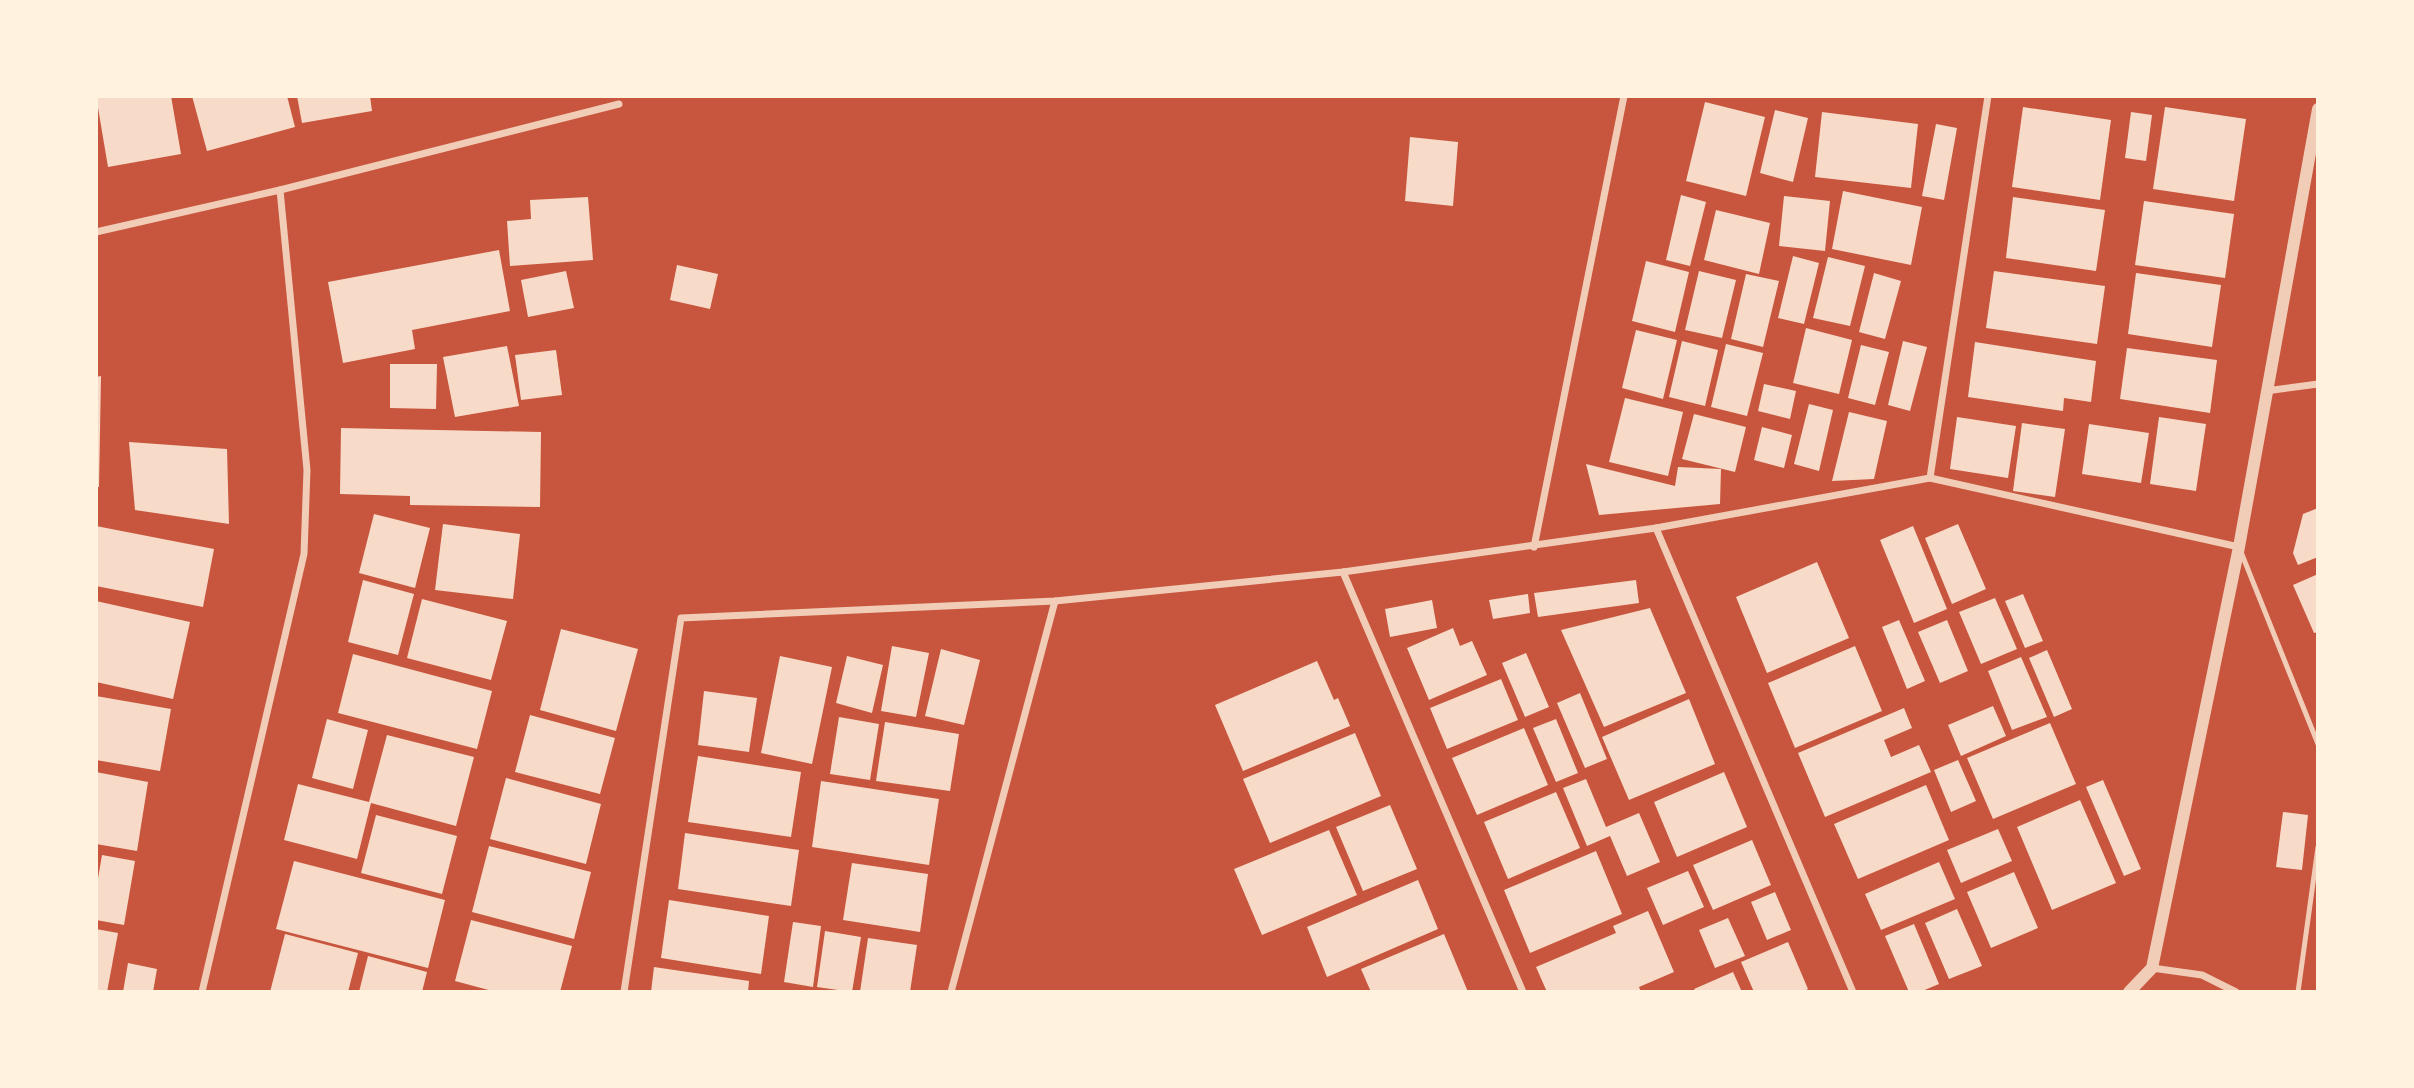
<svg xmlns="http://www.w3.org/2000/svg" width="2414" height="1088" font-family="Jost,sans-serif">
	<rect width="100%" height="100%" fill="#c8553d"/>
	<g fill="#f7dbc8">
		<polygon points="96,96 171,96 181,154 108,167"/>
		<polygon points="192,96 287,96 295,127 207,151"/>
		<polygon points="297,96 370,96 372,111 302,123"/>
		<polygon points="1705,102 1765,117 1746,196 1686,181"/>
		<polygon points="2023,107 2111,120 2100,200 2012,187"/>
		<polygon points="2165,107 2246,119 2234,201 2153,189"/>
		<polygon points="1775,110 1808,118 1793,182 1760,173"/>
		<polygon points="1822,112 1918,124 1911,188 1815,177"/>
		<polygon points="2131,112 2152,115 2146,161 2125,158"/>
		<polygon points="1936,124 1957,128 1944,200 1922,196"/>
		<polygon points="1410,137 1458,142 1453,206 1405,201"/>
		<polygon points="1843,191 1922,207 1911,265 1832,249"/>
		<polygon points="1681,195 1706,202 1690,266 1666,260"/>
		<polygon points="1784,196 1830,201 1825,251 1779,246"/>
		<polygon points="588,197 593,260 510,266 507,221 531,219 530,200"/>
		<polygon points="2013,197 2105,210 2096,271 2006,258"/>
		<polygon points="2144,201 2234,214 2225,278 2135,265"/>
		<polygon points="1716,210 1770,223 1759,274 1704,260"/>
		<polygon points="499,250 510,311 412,330 415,349 343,363 328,282"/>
		<polygon points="1793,256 1819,263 1804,324 1778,318"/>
		<polygon points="1828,257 1865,266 1850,326 1813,318"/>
		<polygon points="1646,261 1689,272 1675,332 1632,321"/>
		<polygon points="677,265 718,274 710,309 670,300"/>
		<polygon points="566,271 574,308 528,317 521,280"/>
		<polygon points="1699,271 1736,280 1722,338 1685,330"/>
		<polygon points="1994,271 2105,286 2097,344 1986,328"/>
		<polygon points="1874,273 1901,281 1885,339 1859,332"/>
		<polygon points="2136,273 2221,285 2212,347 2128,334"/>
		<polygon points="1746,274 1779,281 1763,347 1731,339"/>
		<polygon points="1806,328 1852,340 1839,394 1793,383"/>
		<polygon points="1636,330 1677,340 1663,399 1622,388"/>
		<polygon points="1682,341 1718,350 1705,406 1669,397"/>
		<polygon points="1903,341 1927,347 1910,411 1888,405"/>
		<polygon points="1975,342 2096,361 2091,402 2064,398 2063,411 1968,397"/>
		<polygon points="1726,344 1763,353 1747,416 1711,407"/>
		<polygon points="1861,345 1889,352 1875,405 1848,398"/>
		<polygon points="507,346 519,406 455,417 443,357"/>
		<polygon points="2127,348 2217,360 2210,413 2120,399"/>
		<polygon points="556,350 562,395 521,400 515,355"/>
		<polygon points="390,364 437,364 436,409 390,408"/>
		<polygon points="101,376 99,487 96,487 96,377"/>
		<polygon points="1764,384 1796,391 1790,419 1758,411"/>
		<polygon points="1625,398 1683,412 1668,476 1609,462"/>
		<polygon points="1809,404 1833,410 1819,471 1794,464"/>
		<polygon points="1849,412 1887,421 1874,479 1832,481"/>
		<polygon points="1694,414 1746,427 1735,472 1682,459"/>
		<polygon points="1957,417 2016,426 2008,478 1950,469"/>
		<polygon points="2159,417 2206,424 2196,491 2150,484"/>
		<polygon points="2022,423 2065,429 2055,497 2013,491"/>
		<polygon points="2089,424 2149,433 2141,483 2082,474"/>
		<polygon points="1762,427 1792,435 1784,468 1754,460"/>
		<polygon points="341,428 541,432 540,507 410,505 410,496 340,494"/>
		<polygon points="129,442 227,449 229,524 135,510"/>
		<polygon points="1586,464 1675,486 1678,467 1721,469 1720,504 1599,515"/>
		<polygon points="2318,508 2318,557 2298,565 2293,553 2303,514"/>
		<polygon points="374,514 430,528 415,588 359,573"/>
		<polygon points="443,524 520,534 513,599 435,590"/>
		<polygon points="1958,524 1986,589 1952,604 1925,538"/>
		<polygon points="96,526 214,549 203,607 96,586"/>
		<polygon points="1913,526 1947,609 1914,623 1880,540"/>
		<polygon points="1817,562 1849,638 1767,673 1736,597"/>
		<polygon points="2318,574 2318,632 2314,633 2293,585"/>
		<polygon points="363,580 414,594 398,655 348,642"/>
		<polygon points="1636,580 1639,603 1538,617 1534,593"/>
		<polygon points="1528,594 1530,613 1493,619 1489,600"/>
		<polygon points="2023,594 2043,641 2025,648 2005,601"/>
		<polygon points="1995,598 2017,649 1981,664 1959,612"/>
		<polygon points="422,599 507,621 491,680 407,658"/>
		<polygon points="1432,600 1437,628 1390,637 1385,609"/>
		<polygon points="96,601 190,622 173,699 96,682"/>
		<polygon points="1650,608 1686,693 1604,727 1561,630"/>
		<polygon points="1899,620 1925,681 1907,689 1882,627"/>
		<polygon points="1947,620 1968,671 1940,683 1918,632"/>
		<polygon points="1453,628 1460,646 1472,641 1487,675 1429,700 1407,648"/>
		<polygon points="561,629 638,649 616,731 540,710"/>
		<polygon points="892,646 929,653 916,717 881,711"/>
		<polygon points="1855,646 1882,711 1795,748 1768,683"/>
		<polygon points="941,649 980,660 964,725 925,716"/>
		<polygon points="2047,650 2072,709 2054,717 2029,658"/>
		<polygon points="1526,653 1549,707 1525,717 1502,663"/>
		<polygon points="353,654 492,691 477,749 338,713"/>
		<polygon points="780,656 832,667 812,764 761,753"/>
		<polygon points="847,656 883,665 872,713 836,703"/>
		<polygon points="2021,657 2047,717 2012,730 1988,671"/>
		<polygon points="1317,661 1334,700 1338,698 1350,726 1243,771 1215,705"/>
		<polygon points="1501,679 1518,720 1447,749 1430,708"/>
		<polygon points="704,691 757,698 749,752 698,745"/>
		<polygon points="1580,693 1607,759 1585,768 1557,703"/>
		<polygon points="96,696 171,709 160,771 96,760"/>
		<polygon points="1689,699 1715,764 1629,800 1602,737"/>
		<polygon points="1993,706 2006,736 1961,756 1948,725"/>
		<polygon points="1904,708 1912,728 1884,740 1891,757 1919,745 1931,772 1825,817 1798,753"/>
		<polygon points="530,715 615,738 600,794 515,772"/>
		<polygon points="839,717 879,724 870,780 830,774"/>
		<polygon points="327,719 368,730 353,789 312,778"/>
		<polygon points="1556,719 1578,773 1556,782 1533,728"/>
		<polygon points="885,722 959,734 950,791 876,781"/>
		<polygon points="2050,723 2076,784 1993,819 1967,758"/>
		<polygon points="1524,728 1548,785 1477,815 1452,758"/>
		<polygon points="1355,733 1381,796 1270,843 1243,779"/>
		<polygon points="387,735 474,757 456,826 371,803 357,859 284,840 298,784 369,802"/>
		<polygon points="698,756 801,772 791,837 688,822"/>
		<polygon points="1958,760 1976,801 1951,812 1934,770"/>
		<polygon points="96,772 148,782 137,851 96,844"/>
		<polygon points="1724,772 1747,827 1677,857 1654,802"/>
		<polygon points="506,778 601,804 586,864 490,839"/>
		<polygon points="1586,779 1606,827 1639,813 1660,862 1627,876 1610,836 1587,846 1563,788"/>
		<polygon points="2103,780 2141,869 2124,876 2086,787"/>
		<polygon points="821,781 939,799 929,865 812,847"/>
		<polygon points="1926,785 1949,840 1858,879 1834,824"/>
		<polygon points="1556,792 1580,848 1508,879 1484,822"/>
		<polygon points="2080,800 2116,883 2052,910 2017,827"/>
		<polygon points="1390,805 1417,869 1363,891 1336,827"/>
		<polygon points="2283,812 2308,815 2302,870 2276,867"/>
		<polygon points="376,815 457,836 442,894 361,873"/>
		<polygon points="1998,829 2012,861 1961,883 1947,850"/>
		<polygon points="1329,830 1357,895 1262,935 1234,869"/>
		<polygon points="685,833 799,850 791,906 678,889"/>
		<polygon points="1752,840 1771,885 1713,910 1693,865"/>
		<polygon points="489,846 591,872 574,939 472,912"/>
		<polygon points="1596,851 1622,914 1530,953 1504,890"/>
		<polygon points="102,855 135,861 124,925 96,920 96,890"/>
		<polygon points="294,861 445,900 428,968 276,929"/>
		<polygon points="1939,862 1955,899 1881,930 1865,894"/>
		<polygon points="852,863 928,874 920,932 843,920"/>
		<polygon points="1688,871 1704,907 1663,925 1647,888"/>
		<polygon points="2014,872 2038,928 1991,948 1967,892"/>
		<polygon points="1418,880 1438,929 1327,977 1307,927"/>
		<polygon points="1775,892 1791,930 1767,940 1751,902"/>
		<polygon points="669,900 769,916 761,974 661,958"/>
		<polygon points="1957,909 1982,966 1949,979 1925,923"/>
		<polygon points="1648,911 1674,972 1639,987 1641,992 1547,992 1536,967 1616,933 1613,926"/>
		<polygon points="1728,918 1745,956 1715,968 1699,930"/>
		<polygon points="471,920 572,946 560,992 496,992 455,981"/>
		<polygon points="793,922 821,926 813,987 784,982"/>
		<polygon points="1914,924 1939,984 1920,992 1909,992 1885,936"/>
		<polygon points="96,929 118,933 107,992 96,992"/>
		<polygon points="825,931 861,937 852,992 817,987"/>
		<polygon points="285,934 358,953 348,992 270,992"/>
		<polygon points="1444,934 1468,992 1371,992 1361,969"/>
		<polygon points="868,938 917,945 910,992 860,992"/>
		<polygon points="1788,942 1808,989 1803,992 1754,992 1741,962"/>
		<polygon points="368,956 427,972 422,992 359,992"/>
		<polygon points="128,963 157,969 153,992 123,992"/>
		<polygon points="654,967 749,981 748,992 651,992"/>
		<polygon points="1733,972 1742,992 1696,992 1694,989"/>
	</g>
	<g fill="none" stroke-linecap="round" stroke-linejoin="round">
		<g stroke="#f1ccb7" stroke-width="5">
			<polyline points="2241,552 2318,744"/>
			<polyline points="2298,992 2318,847"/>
		</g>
		<g stroke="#f1ccb7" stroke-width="7">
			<polyline points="96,232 280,190 619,104"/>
			<polyline points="2266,391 2318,384"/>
			<polyline points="1930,478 1988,96"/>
			<polyline points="1656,528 1853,992"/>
			<polyline points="1534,547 1624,96"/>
			<polyline points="1343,572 1523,992"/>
			<polyline points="2152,968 2202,975 2236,992"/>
			<polyline points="202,992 304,554 307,470 280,190"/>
			<polyline points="624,992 681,618 1055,601 1343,572 1656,528 1930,478 2239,547"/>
			<polyline points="951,992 1055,601"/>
		</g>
		<polyline stroke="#f1ccb7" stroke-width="12" points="2129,992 2152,968 2239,547 2318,109"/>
	</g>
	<rect width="2414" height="1088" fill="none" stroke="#fff3e0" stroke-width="196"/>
</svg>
